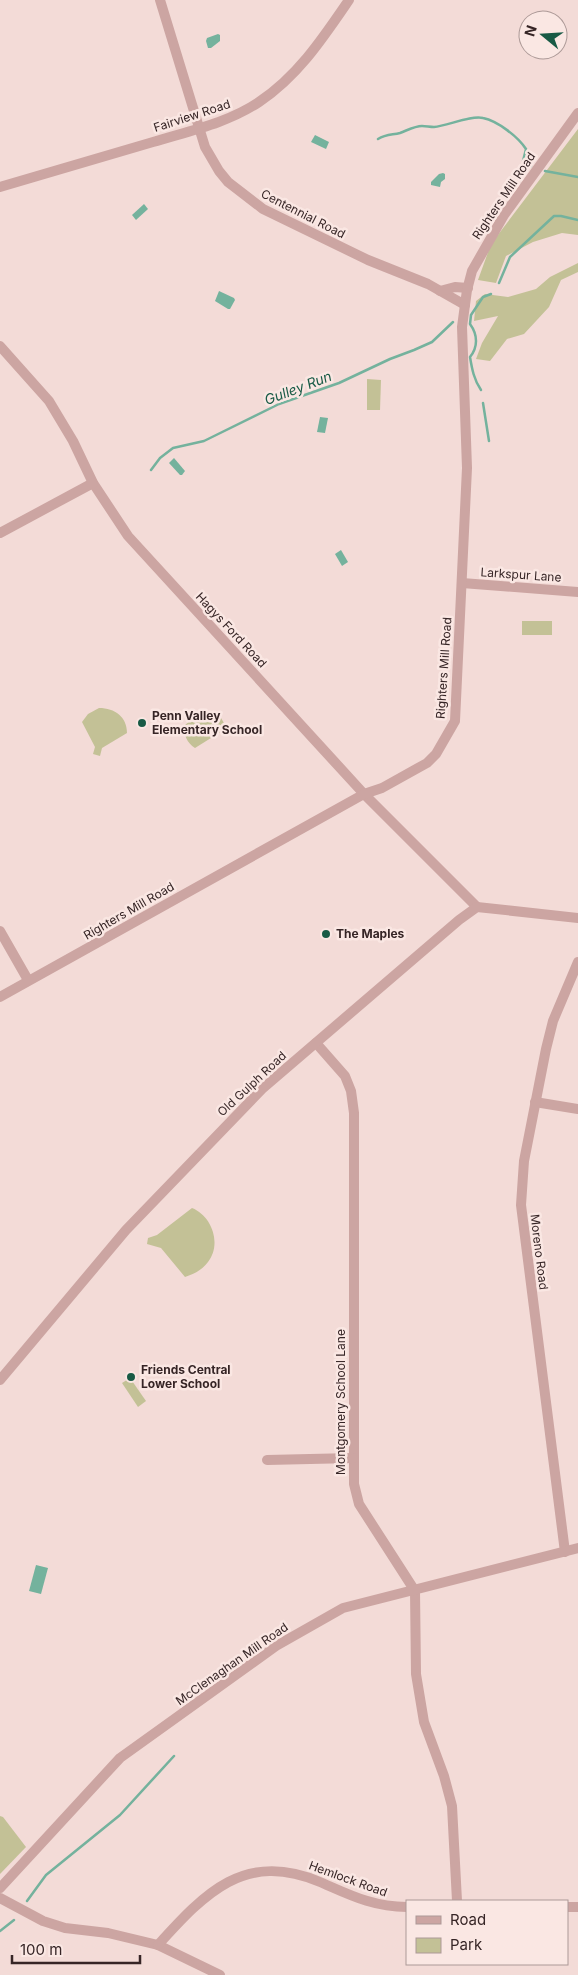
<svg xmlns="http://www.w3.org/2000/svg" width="578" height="1975" font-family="Inter,sans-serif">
	<rect width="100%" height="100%" fill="#f3dbd7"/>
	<g fill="#c3c196">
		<polygon points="578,129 578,235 562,233 533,242 506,256 496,283 478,280 491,244"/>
		<polygon points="578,263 578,272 561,280 549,307 524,334 507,339 490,361 476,359 482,343 498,316 474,321 476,301 485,294 508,297 536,289 550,277"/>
		<polygon points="367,379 381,380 380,410 367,410"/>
		<rect x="522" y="621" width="30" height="14"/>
		<path d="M99 708C115 708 127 717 127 733L102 748 100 756 93 754 95 747 82 722 88 714Z"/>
		<path d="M214 712 218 713 227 728 195 748C187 743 183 734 185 725L190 721 196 723Z"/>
		<path d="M192 1208C212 1216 222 1244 208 1262 202 1270 194 1274 185 1277L161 1248 147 1244 148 1238 157 1235Z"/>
		<polygon points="130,1378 146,1401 138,1407 122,1383"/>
		<polygon points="0,1816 3,1817 26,1847 0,1874"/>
	</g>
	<g fill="#74b29d">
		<polygon points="218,34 220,35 220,41 211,48 208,48 206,41 207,38"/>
		<polygon points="315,135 329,142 326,149 311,142"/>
		<polygon points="443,173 445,174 445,179 441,182 440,187 431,185 431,182 439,174"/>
		<polygon points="144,204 148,209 136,220 132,215"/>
		<polygon points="219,291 234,298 235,300 230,309 228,309 215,301"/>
		<polygon points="320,417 328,418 325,433 317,432"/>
		<polygon points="174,458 185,471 182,475 180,475 169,463"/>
		<polygon points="341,550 348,562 342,566 335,554"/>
		<polygon points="36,1565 48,1568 41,1594 29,1591"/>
	</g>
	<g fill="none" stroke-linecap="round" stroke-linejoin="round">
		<g stroke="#74b29d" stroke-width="2.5">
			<path d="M378 139C386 134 392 135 400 133 408 130 415 126 422 126 426 126 430 127 434 127 447 126 471 115 483 118 498 121 518 137 526 149L523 161 525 164 531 166"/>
			<polyline points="545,171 578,177"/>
			<polyline points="499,283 510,257 554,216 561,216 578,220"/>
			<path d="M481 390C474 380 472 369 470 357 478 347 478 335 470 324L471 315 483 297 491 294"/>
			<polyline points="483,403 489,441"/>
			<polyline points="151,470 160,458 173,448 204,441 279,404 339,383 390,359 414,350 432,342 453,322"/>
			<polyline points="27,1901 46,1875 120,1815 174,1756"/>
			<polyline points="0,1931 14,1920"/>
		</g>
		<g stroke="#cca5a2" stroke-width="10">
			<polyline points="160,0 205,147 219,171 228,182 263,209 368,260 428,284 465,305"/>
			<path d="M0 187C51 172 102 157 153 142 189 131 228 123 259 102 298 76 323 38 349 0"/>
			<polyline points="440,291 455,287 468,288"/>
			<polyline points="0,346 49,401 73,441 93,483 128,536 364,794 477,907"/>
			<polyline points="0,533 93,483"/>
			<polyline points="462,583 578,592"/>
			<polyline points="0,931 28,980"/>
			<polyline points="0,997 364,794 382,788 427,763 436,754 455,721 467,468 462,327 467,290 472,271 504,215 578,113"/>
			<polyline points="316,1043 345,1076 351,1091 354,1113 354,1484 359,1504 415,1591 416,1674 424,1722 444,1776 452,1806 457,1901"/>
			<polyline points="535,1102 578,1109"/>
			<polyline points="0,1380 126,1230 262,1089 459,920 477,907 578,918"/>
			<polyline points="267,1460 353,1458"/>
			<polyline points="565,1552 521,1205 524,1161 546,1049 553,1021 578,962"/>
			<polyline points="0,1888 120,1758 276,1646 343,1608 578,1548"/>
			<polyline points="0,1898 43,1921 65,1928 108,1933 158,1945 220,1975"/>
			<polyline points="567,1907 578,1907"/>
			<path d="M158 1945C205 1893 245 1850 320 1882 350 1895 373 1907 407 1907"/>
		</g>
	</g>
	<g fill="#185a45" stroke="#fae7e3" stroke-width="2">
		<circle cx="142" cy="723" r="5"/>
		<circle cx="326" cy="934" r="5"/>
		<circle cx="131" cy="1377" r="5"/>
	</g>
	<g text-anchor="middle" stroke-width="5" stroke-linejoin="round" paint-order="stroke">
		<g font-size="12" fill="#362526" stroke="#fae7e3">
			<text transform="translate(192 116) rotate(-18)" y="4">Fairview Road</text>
			<text transform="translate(504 196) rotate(-56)" y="4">Righters Mill Road</text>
			<text transform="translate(303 214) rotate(27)" y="4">Centennial Road</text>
			<text transform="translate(521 575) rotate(4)" y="4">Larkspur Lane</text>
			<text transform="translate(231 630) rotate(47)" y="4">Hagys Ford Road</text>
			<text transform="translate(444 668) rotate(-86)" y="4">Righters Mill Road</text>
			<text transform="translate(129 911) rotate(-30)" y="4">Righters Mill Road</text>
			<text transform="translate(252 1084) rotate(-43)" y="4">Old Gulph Road</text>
			<text transform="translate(539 1252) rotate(83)" y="4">Moreno Road</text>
			<text transform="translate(341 1402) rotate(-90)" y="4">Montgomery School Lane</text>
			<text transform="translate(232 1664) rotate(-35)" y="4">McClenaghan Mill Road</text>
			<text transform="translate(348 1879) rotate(20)" y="4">Hemlock Road</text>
		</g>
		<g font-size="12" font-weight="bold" fill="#362526" stroke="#fae7e3" text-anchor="start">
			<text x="152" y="720">Penn Valley<tspan x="152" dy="14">Elementary School</tspan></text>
			<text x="336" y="938">The Maples</text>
			<text x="141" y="1374">Friends Central<tspan x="141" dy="14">Lower School</tspan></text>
		</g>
		<g font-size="14" font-style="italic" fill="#185a45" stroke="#fae7e3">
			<text transform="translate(298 388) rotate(-21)" y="5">Gulley Run</text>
		</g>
	</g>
	<rect x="406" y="1900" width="162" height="65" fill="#fae7e3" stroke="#ac9997"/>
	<rect x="416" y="1916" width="25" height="8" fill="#cca5a2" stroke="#ac9997"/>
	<text x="450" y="1925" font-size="15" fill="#362526">Road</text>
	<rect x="416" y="1938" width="25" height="15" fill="#c3c196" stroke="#ac9997"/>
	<text x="450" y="1950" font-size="15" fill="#362526">Park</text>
	<g transform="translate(543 35) rotate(288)"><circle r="24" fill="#fae7e3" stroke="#ac9997"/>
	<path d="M0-4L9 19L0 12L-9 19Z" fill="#185a45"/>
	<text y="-8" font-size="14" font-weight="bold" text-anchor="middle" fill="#362526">N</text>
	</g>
	<path d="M12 1955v8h128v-8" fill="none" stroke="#362526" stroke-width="2.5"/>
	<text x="20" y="1955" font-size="15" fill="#362526" stroke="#fae7e3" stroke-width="4" paint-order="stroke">100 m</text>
</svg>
